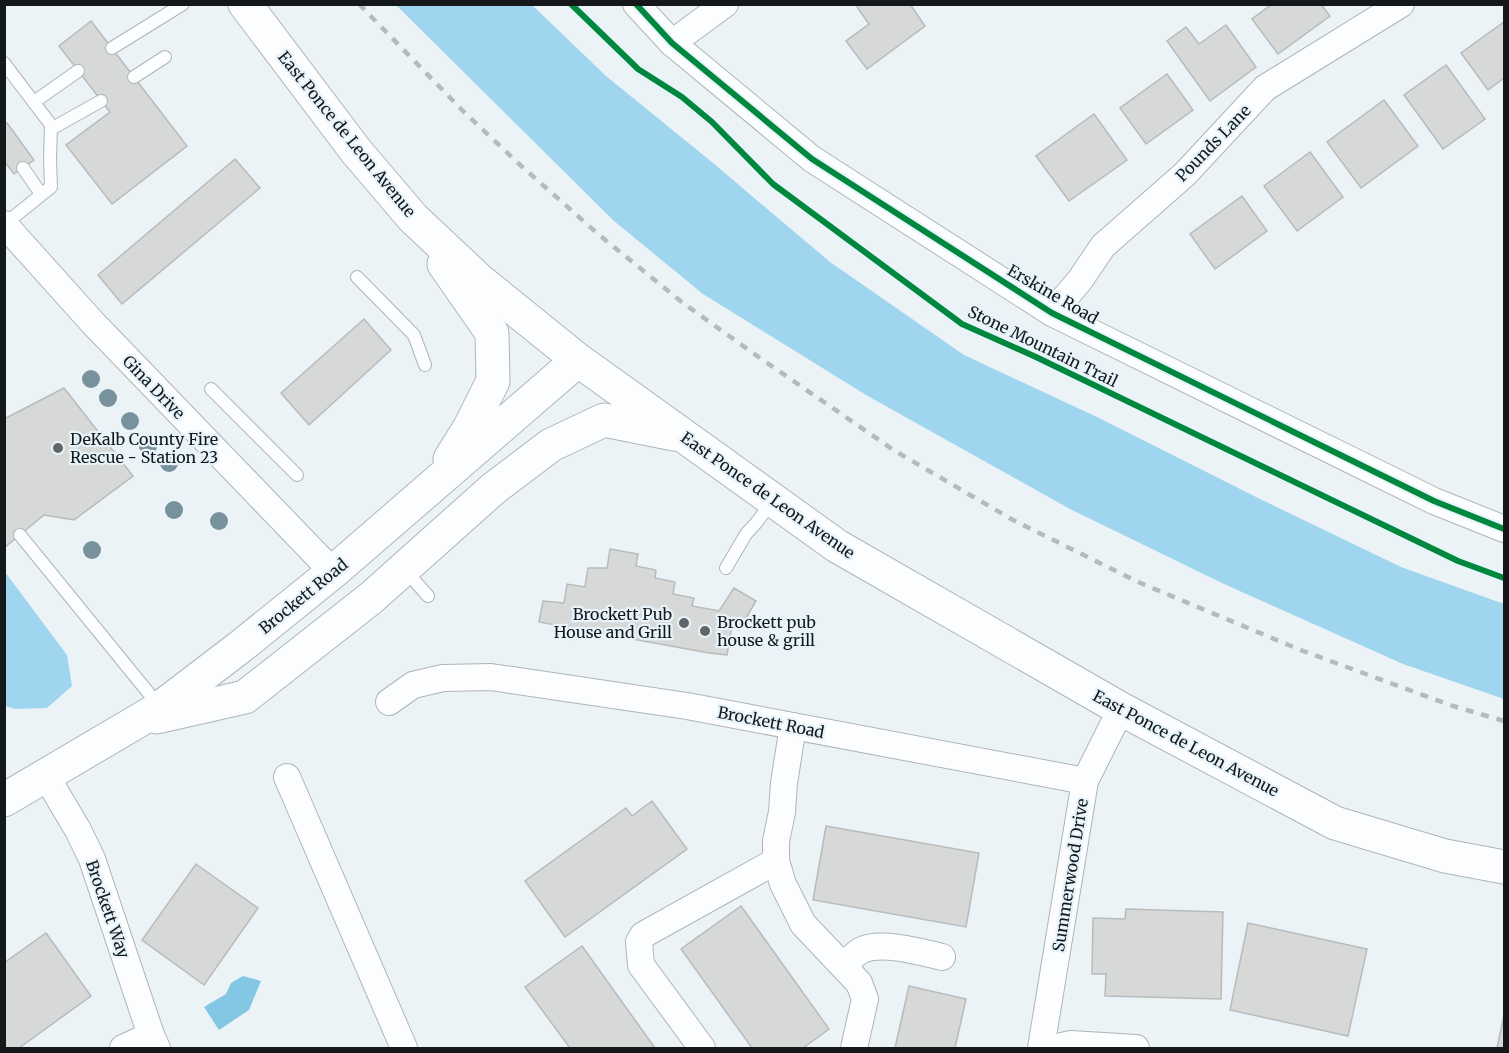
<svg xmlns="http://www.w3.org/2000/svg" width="1509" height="1053" font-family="Merriweather,serif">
	<rect width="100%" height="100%" fill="#ebf3f6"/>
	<g fill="#9fd5ee">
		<polygon points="396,5 532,5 606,76 713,163 830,262 964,355 1097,417 1262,500 1401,567 1504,604 1504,699 1403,664 1224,584 1070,509 866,395 703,294 614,221"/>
		<polygon points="5,572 67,655 72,686 47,708 15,709 5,706"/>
	</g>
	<polygon fill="#83c7e5" points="243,976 261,981 249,1010 219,1030 204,1007 226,994 231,983"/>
	<g fill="#d7d9d8" stroke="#b8bbbb" stroke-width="1.5">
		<polygon points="860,4 910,4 925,26 867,69 846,41 869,24 857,7"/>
		<polygon points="1272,4 1321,4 1330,16 1278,54 1252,19"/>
		<polygon points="91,21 187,146 112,204 66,145 110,112 59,46"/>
		<polygon points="1504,22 1504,78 1488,90 1461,53"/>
		<polygon points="1226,25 1256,67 1210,101 1167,41 1186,27 1199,44"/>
		<polygon points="1446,65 1485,119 1443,149 1404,95"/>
		<polygon points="1167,74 1193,110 1146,144 1120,108"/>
		<polygon points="1384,100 1418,146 1361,188 1327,142"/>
		<polygon points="1094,114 1127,160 1069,201 1036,156"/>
		<polygon points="7,123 34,160 14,174 4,161 4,125"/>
		<polygon points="1310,152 1343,197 1297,231 1264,186"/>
		<polygon points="235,159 260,188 122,304 98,275"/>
		<polygon points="1242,196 1267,231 1215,269 1190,234"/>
		<polygon points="364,319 391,350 309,425 281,393"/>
		<polygon points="64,388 133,476 74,520 44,515 4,548 4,419"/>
		<polygon points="610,549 638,554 636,566 656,570 655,578 675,582 673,594 694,598 692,606 719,611 734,588 756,601 739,630 732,626 727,655 709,653 539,622 543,601 564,603 567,584 585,587 588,568 607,568"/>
		<polygon points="652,801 687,849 565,937 525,881 626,808 632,816"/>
		<polygon points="826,826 979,853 966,927 813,900"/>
		<polygon points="196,864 258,908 204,985 142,940"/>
		<polygon points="741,906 829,1029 803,1048 752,1048 681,949"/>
		<polygon points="1126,909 1223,912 1221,999 1105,996 1106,974 1092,974 1093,918 1125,919"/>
		<polygon points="1248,923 1367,949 1348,1036 1230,1010"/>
		<polygon points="46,933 91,996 19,1048 4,1048 4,963"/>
		<polygon points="582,946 655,1048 570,1048 525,987"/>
		<polygon points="909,986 966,999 955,1048 895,1048"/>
		<polygon points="1504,1015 1504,1048 1497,1048"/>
	</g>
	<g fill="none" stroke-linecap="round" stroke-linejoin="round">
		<g stroke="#afb5b7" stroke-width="14">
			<g id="lane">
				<polyline points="112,48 183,4"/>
				<polyline points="4,63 51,125 50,159 51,187 5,224"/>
				<polyline points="134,77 165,57"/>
				<polyline points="34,102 78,71"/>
				<polyline points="51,129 101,101"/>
				<polyline points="23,168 41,194"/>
				<polyline points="357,277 414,335 425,365"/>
				<polyline points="211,389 297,475"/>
				<polyline points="20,535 160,707"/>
				<polyline points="726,568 746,534 757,522 773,500"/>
				<polyline points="405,570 428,596"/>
			</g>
		</g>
		<g stroke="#afb5b7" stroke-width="28">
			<g id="street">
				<polyline points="636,4 672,43 812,159 1052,313 1434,501 1504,529"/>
				<polyline points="672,43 725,4"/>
				<polyline points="4,224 93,323 333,572"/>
				<polyline points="1052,313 1080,280 1103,246 1185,174 1265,88 1401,4"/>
				<polyline points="389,702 413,685 443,678 491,677 687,706 1085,781"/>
				<polyline points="793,726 784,783 782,812 776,841 776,861 783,884 803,924 859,983 865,999 854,1048"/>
				<polyline points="46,776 78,830 92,859 151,1035 157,1048"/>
				<polyline points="287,777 404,1048"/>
				<path d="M844 966C849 961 855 953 862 950 882 941 921 952 942 957"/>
				<polyline points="123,1048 151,1035"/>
				<polyline points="702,1048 641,965 639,942 643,935 776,861"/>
				<polyline points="1041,1048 1085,781 1121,709"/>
				<polyline points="1053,1048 1071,1044 1136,1048"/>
			</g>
		</g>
		<g stroke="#afb5b7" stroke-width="35">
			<g id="secondary">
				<polyline points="245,4 356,151 413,218 479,280 578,360 837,546 1121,709 1335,823 1445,856 1504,867"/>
				<polyline points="444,264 492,333 493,381 470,427 450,459"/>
				<polyline points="157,717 245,697 371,598 493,489 551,445 604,420 674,434"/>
				<polyline points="4,800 160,708 240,647 333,572 578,360"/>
			</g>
		</g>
		<use href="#lane" stroke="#fcfdfe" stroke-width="12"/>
		<use href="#street" stroke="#fcfdfe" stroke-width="26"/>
		<use href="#secondary" stroke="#fcfdfe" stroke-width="33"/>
		<polyline stroke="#b8baba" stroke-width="4.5" stroke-dasharray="8 8" stroke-linecap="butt" points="359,4 464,112 518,163 598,234 683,303 760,358 895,451 1013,520 1138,582 1303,651 1453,706 1504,721"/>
		<g stroke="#e7f4fb" stroke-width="10">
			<g id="cycleway">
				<polyline points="571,4 638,69 682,97 712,122 773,184 962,324 1036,357 1458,561 1504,578"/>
				<polyline points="636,4 672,43 812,159 1052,313 1434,501 1504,529"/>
			</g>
		</g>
		<use href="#cycleway" stroke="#00873e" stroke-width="6"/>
	</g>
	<g fill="#78929d">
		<circle cx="91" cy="379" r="9"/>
		<circle cx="108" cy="398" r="9"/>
		<circle cx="130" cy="421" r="9"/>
		<circle cx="148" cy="446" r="9"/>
		<circle cx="169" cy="463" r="9"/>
		<circle cx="174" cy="510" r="9"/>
		<circle cx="219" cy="521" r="9"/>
		<circle cx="92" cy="550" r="9"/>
	</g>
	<g fill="#5f6568" stroke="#e7f4fb" stroke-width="2">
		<circle cx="58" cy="448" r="6"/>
		<circle cx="684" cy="623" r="6"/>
		<circle cx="705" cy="631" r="6"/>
	</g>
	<g text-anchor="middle" stroke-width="4.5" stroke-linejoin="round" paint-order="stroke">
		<g font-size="16" fill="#14181b" stroke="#e7f4fb">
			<text transform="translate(347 134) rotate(51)" y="6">East Ponce de Leon Avenue</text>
			<text transform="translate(1213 143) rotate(-46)" y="6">Pounds Lane</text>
			<text transform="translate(1053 294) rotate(30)" y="6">Erskine Road</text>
			<text transform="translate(1043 346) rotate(26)" y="6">Stone Mountain Trail</text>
			<text transform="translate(154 387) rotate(46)" y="6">Gina Drive</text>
			<text transform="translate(768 495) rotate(35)" y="6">East Ponce de Leon Avenue</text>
			<text transform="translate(303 596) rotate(-39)" y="6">Brockett Road</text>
			<text transform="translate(771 722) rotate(11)" y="6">Brockett Road</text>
			<text transform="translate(1186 743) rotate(28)" y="6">East Ponce de Leon Avenue</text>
			<text transform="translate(1070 875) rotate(-81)" y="6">Summerwood Drive</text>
			<text transform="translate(108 909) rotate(71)" y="6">Brockett Way</text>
		</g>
		<g font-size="16" fill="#14181b" stroke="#e7f4fb" text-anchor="start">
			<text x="70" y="445">DeKalb County Fire<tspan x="70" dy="18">Rescue - Station 23</tspan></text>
			<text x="672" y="620" text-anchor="end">Brockett Pub<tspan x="672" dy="18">House and Grill</tspan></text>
			<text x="717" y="628">Brockett pub<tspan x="717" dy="18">house &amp; grill</tspan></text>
		</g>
	</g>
	<rect width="1509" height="1053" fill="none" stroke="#14181b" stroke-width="12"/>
</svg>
